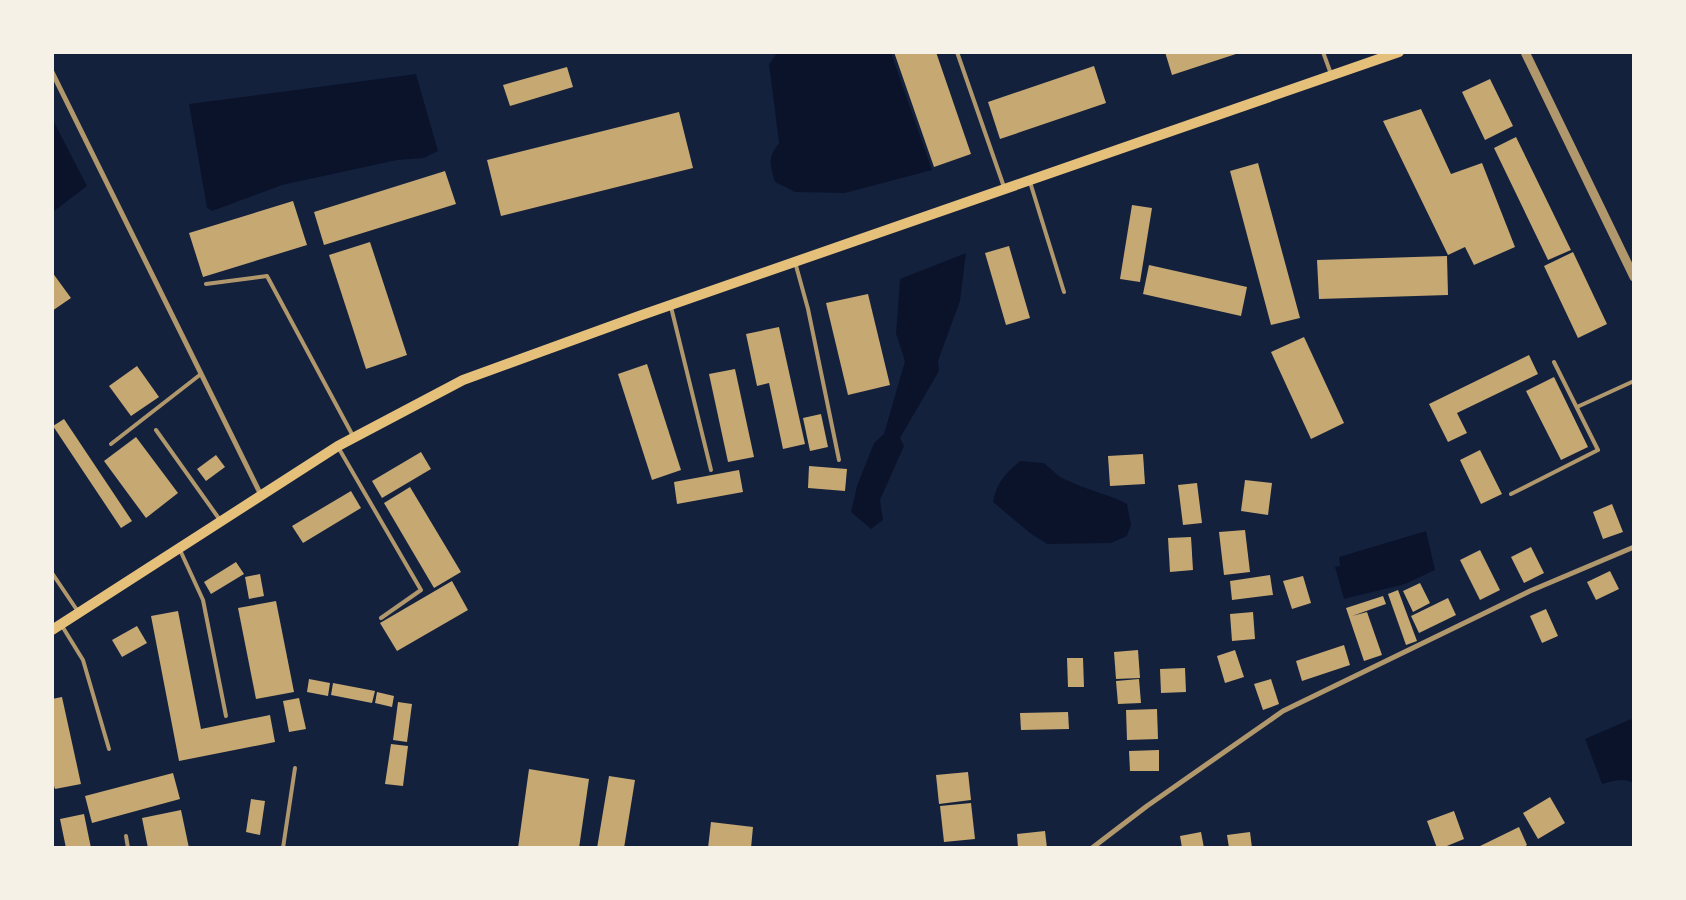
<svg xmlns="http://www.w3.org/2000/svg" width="1686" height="900" font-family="'Roboto Condensed',sans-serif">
	<rect width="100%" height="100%" fill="#14213d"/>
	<g fill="#0b132b">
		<path d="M777 53H891L932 170 845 193 795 192 775 182C770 164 767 158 779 143L769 64Z"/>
		<polygon points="416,74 438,151 424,158 397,160 282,185 212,211 207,208 189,104"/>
		<polygon points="53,120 87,186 53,212 52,212"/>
		<polygon points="966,253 960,301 938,361 939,371 900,438 904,446 880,500 883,520 871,529 851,512 857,486 874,443 884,434 905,361 896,334 900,279"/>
		<path d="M1020 461 1044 463 1060 477 1080 486 1117 499 1127 504 1131 525 1127 536 1111 543 1047 544 1030 533 993 502C997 482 1005 474 1020 461Z"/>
		<polygon points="1426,531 1435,570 1405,584 1344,599 1335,567 1340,566 1339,557"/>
		<path d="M1631 719 1634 724 1633 783C1623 777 1613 781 1602 784L1585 739Z"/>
	</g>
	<g fill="#c6a872">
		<polygon points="894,52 936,52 971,154 934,167"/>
		<polygon points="1165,52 1239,52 1239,53 1172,75"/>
		<polygon points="1094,66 1106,103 1000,139 988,102"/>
		<polygon points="567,67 573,87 510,106 503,85"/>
		<polygon points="1490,79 1513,126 1485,140 1462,92"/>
		<polygon points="1421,109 1451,174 1482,163 1515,247 1474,265 1465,247 1448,255 1383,121"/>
		<polygon points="679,112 693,168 501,216 487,160"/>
		<polygon points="1516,137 1571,250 1548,260 1494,148"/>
		<polygon points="1258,163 1300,318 1271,325 1230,171"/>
		<polygon points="445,171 456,204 324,245 314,212"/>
		<polygon points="293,201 307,245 203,277 189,233"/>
		<polygon points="1132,205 1152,208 1140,282 1120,279"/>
		<polygon points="370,242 407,355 366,369 329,255"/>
		<polygon points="1009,246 1030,318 1006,325 985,253"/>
		<polygon points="1573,252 1607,324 1578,338 1544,266"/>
		<polygon points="1447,256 1448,295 1319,299 1317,260"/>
		<polygon points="1149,265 1247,287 1241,316 1143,294"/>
		<polygon points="52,272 71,298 52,311"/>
		<polygon points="868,294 890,385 848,395 826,303"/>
		<polygon points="779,327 805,444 783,449 769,383 757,386 746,334"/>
		<polygon points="1304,337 1344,423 1311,439 1271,352"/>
		<polygon points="1529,355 1538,374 1457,413 1467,433 1448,442 1429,404"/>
		<polygon points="647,364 681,470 652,480 618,374"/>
		<polygon points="137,366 159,397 131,416 109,386"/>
		<polygon points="735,369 754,457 728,462 709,374"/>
		<polygon points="1554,377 1588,447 1561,460 1526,391"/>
		<polygon points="821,414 828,447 810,451 803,418"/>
		<polygon points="64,419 132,521 121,528 53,426"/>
		<polygon points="136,437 178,493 146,518 104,461"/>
		<polygon points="1480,450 1502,494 1481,504 1460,460"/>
		<polygon points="421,452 431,469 382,498 372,481"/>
		<polygon points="1143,454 1145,484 1110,486 1108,456"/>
		<polygon points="216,455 225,467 206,481 197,469"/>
		<polygon points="809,466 847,469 845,491 808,488"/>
		<polygon points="739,470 743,492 677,504 674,482"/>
		<polygon points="1245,480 1272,483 1268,515 1241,511"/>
		<polygon points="1197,483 1202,523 1183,525 1178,485"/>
		<polygon points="410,487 461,572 434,588 384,503"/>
		<polygon points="351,491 361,508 303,543 292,526"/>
		<polygon points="1612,504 1623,532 1603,539 1593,512"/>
		<polygon points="1245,530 1250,572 1224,575 1219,532"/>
		<polygon points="1191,537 1193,570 1170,572 1168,538"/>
		<polygon points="1531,547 1544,573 1524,583 1511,557"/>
		<polygon points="1480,550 1500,590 1480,600 1460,560"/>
		<polygon points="236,562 244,574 211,594 204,582"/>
		<polygon points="1610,571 1619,589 1596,600 1587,582"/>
		<polygon points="260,574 264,596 249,599 245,577"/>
		<polygon points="1270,575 1273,595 1232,600 1230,581"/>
		<polygon points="1303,576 1311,603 1292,609 1283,581"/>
		<polygon points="452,581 468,610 397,651 380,623"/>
		<polygon points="1420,583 1430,603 1413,612 1403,591"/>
		<polygon points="1398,590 1417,641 1406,645 1388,594"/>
		<polygon points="1383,596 1386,604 1352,616 1367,612 1382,655 1364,661 1346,608"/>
		<polygon points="1448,598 1456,615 1419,633 1411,616"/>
		<polygon points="276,601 294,692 256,699 238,608"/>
		<polygon points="1546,609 1558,636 1542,643 1530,616"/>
		<polygon points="178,611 201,729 270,715 275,742 179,761 151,616"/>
		<polygon points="1253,612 1255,639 1232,641 1230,614"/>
		<polygon points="137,626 147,643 122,657 112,640"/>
		<polygon points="1344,645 1350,665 1302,681 1296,661"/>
		<polygon points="1138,650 1140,678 1116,679 1114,652"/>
		<polygon points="1235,650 1244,677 1225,683 1217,656"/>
		<polygon points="1067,658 1083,658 1084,687 1068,687"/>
		<polygon points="1185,668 1186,692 1161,693 1160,669"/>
		<polygon points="309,679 330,683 328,696 307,692"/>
		<polygon points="1139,679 1141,703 1118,704 1116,681"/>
		<polygon points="1271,679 1279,704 1263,710 1254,684"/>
		<polygon points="333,683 375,691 372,703 331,695"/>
		<polygon points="377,692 394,696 392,707 375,703"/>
		<polygon points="62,697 81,784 55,789 52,780 52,699"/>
		<polygon points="299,698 306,729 289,732 283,701"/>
		<polygon points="398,702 412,704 407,742 393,740"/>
		<polygon points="1157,709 1158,739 1127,740 1126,710"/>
		<polygon points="1068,712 1069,729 1021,730 1020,713"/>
		<polygon points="391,744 408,746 403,786 385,784"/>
		<polygon points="1159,750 1159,771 1130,771 1129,751"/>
		<polygon points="529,769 589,779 579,848 518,848"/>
		<polygon points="968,772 971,800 939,804 936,775"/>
		<polygon points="173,773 180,799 92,823 85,796"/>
		<polygon points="609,776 635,780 624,848 597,848"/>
		<polygon points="1550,797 1565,823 1538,839 1523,813"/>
		<polygon points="251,799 265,801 260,835 246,832"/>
		<polygon points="971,803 975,839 944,842 940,806"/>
		<polygon points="181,810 189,848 148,848 142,818"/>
		<polygon points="1454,811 1464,839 1442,848 1437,848 1427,821"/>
		<polygon points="84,814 91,848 66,848 60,819"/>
		<polygon points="711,822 753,827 751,848 708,848"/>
		<polygon points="1519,827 1527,845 1523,848 1476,848"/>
		<polygon points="1045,831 1047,848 1018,848 1017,834"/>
		<polygon points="1201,832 1204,848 1182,848 1180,836"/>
		<polygon points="1250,832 1252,848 1229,848 1227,835"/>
	</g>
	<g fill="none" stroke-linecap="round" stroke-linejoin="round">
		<g stroke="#b1986c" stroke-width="4">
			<polyline points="957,52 1004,187"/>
			<polyline points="1323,52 1331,74"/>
			<polyline points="1030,182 1064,292"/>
			<polyline points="795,262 808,309 839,460"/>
			<polyline points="206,284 267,276 353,436"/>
			<polyline points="671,307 711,470"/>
			<polyline points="1577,407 1634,381"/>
			<polyline points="156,430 220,520"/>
			<polyline points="111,444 201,374"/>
			<polyline points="338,447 421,590 381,618"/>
			<polyline points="1511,494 1598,450 1554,362"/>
			<polyline points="180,550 203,600 226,716"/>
			<polyline points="52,573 79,613"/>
			<polyline points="62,626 83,660 109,749"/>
			<polyline points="126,836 128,848"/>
			<polyline points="283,848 295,768"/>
		</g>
		<g stroke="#b1986c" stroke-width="5">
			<polyline points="52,72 261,495"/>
			<polyline points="1092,848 1147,806 1283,711 1530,591 1634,547"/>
		</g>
		<polyline stroke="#b1986c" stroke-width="9" points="1525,52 1634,277"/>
		<polyline stroke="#e5c07b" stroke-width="10" points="52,630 338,446 463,380 639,316 1399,52"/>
	</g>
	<rect width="1686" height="900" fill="none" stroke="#f6f1e7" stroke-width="108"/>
</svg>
